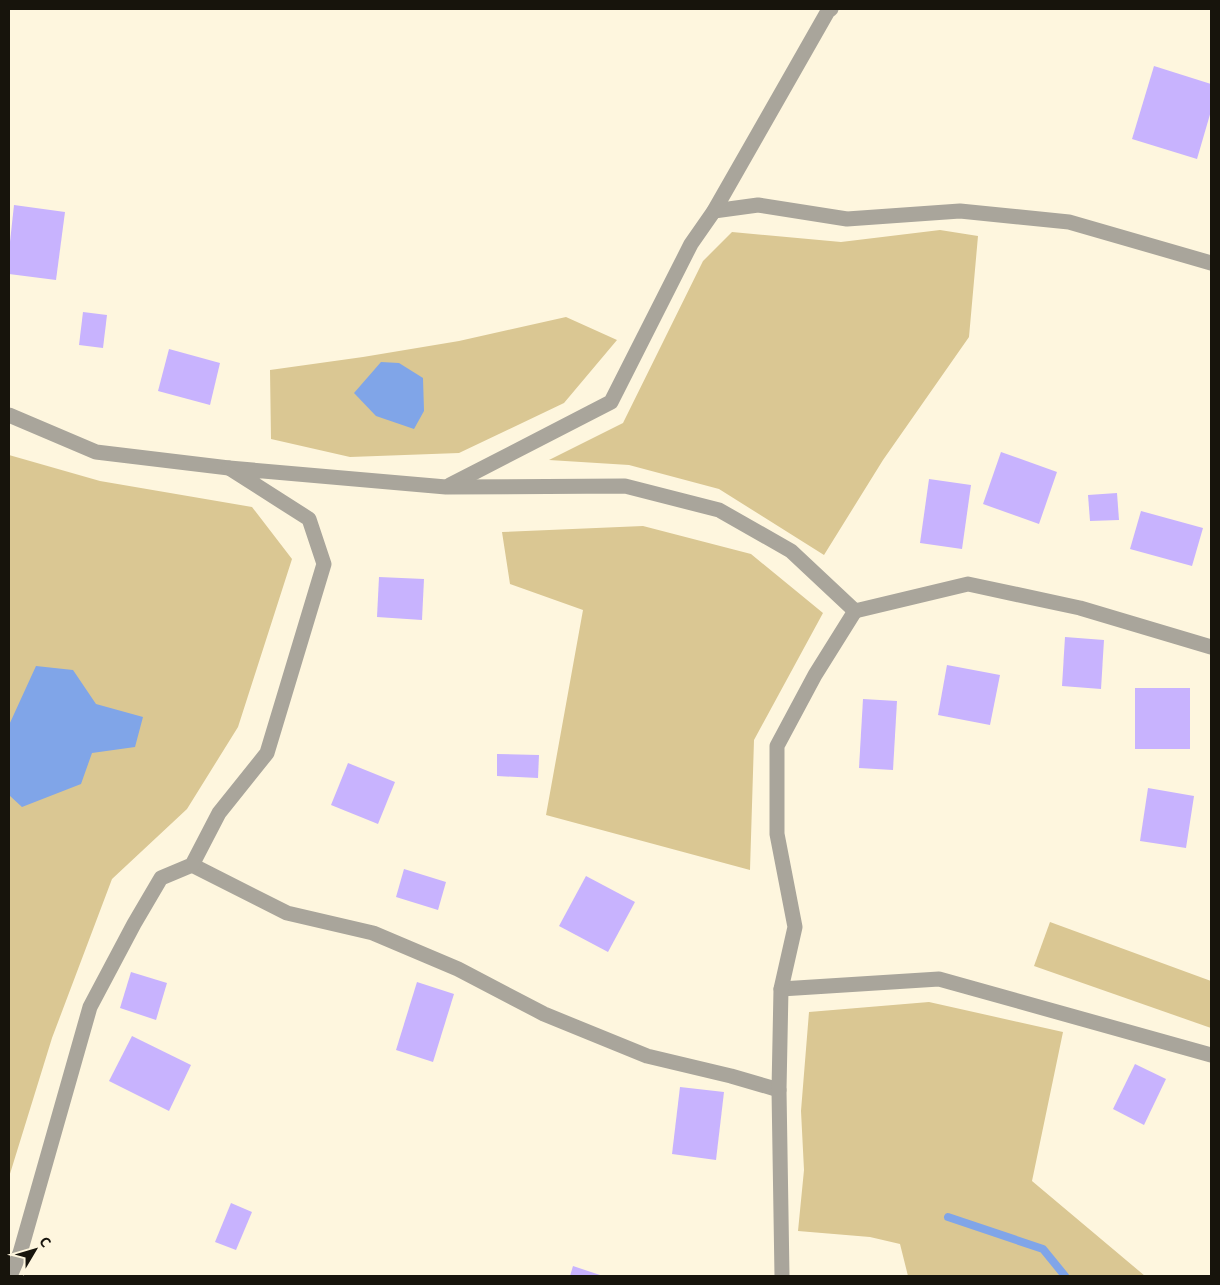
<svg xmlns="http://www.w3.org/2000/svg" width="1220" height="1285" font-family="'Open Sans',sans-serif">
	<rect width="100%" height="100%" fill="#fef6de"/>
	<g fill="#dac793">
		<polygon points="940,230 978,236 969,337 883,460 824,555 719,489 629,465 549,460 623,423 703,261 732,232 841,242"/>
		<polygon points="566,317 617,340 564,403 459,453 350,457 271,439 270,370 363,357 459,341"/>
		<polygon points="9,455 100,481 252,507 292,559 238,727 187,809 112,879 52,1038 9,1177"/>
		<polygon points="643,526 751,554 823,613 754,740 750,870 546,815 583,610 510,584 502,532"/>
		<polygon points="1050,922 1211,981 1211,1028 1034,966"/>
		<polygon points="929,1002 1063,1032 1032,1181 1145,1276 908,1276 900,1244 870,1237 798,1231 804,1170 801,1111 809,1012"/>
	</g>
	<g fill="#80a5e8">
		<polygon points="381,362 399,363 423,378 424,411 414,429 376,416 354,393"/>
		<polygon points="36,666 73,670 96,704 143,717 135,747 92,753 81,784 22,807 9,795 9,725"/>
	</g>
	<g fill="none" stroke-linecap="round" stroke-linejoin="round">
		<polyline stroke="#80a5e8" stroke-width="8" points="948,1217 1043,1249 1065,1276"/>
	</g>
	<g fill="#c8b3fe">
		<polygon points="1154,66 1211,84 1211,111 1197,159 1132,139"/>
		<polygon points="14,205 65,212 56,280 9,274 9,251"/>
		<polygon points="83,312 107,315 103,348 79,345"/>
		<polygon points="169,349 220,363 210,405 158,391"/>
		<polygon points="1001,452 1057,472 1039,524 983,504"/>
		<polygon points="929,479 971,485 962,549 920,543"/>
		<polygon points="1117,493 1119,520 1090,521 1088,495"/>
		<polygon points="1141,511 1203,528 1192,566 1130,549"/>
		<polygon points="379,577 424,579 422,620 377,617"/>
		<polygon points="1065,637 1104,640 1101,689 1062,686"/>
		<polygon points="947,665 1000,675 990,725 938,715"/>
		<rect x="1135" y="688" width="55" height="61"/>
		<polygon points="863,699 897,701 893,770 859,768"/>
		<polygon points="497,754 539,755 538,778 497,776"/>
		<polygon points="348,763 395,782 378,824 331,805"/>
		<polygon points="1148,788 1194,796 1186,848 1140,841"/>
		<polygon points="404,869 446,882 438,910 396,897"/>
		<polygon points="586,876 635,902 608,952 559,926"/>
		<polygon points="131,972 167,983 156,1020 120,1008"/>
		<polygon points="417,982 454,994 433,1062 396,1050"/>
		<polygon points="132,1036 191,1065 169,1111 109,1081"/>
		<polygon points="1135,1064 1166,1079 1144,1125 1113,1109"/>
		<polygon points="680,1087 724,1092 716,1160 672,1154"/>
		<polygon points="231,1203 252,1212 236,1250 215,1242"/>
		<polygon points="573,1266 603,1276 570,1276"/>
	</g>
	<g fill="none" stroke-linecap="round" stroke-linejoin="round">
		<g stroke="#a9a59b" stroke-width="15">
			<polyline points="714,211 758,205 847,219 960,211 1069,222 1211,263"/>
			<polyline points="9,415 96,452 229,468"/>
			<polyline points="450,485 611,402 691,244 714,211 828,11 831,9"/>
			<polyline points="192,865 287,913 373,933 458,969 544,1014 647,1056 731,1076 779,1090"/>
			<polyline points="781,989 939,979 1211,1055"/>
			<polyline points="10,1276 20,1253 90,1007 134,924 161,878 192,865 219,813 267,753 324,564 309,519 229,468 446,487 625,486 719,510 791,551 855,611 968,584 1080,608 1211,647"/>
			<polyline points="782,1276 779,1090 781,989 795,927 777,834 777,746 815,675 855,611"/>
		</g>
	</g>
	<rect width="1220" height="1285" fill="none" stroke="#17140c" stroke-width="20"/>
	<g transform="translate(35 1250) rotate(52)" stroke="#fef6de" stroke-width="4" paint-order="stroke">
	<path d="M0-4L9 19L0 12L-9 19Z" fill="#17140c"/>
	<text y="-8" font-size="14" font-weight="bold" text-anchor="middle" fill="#17140c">С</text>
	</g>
</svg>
